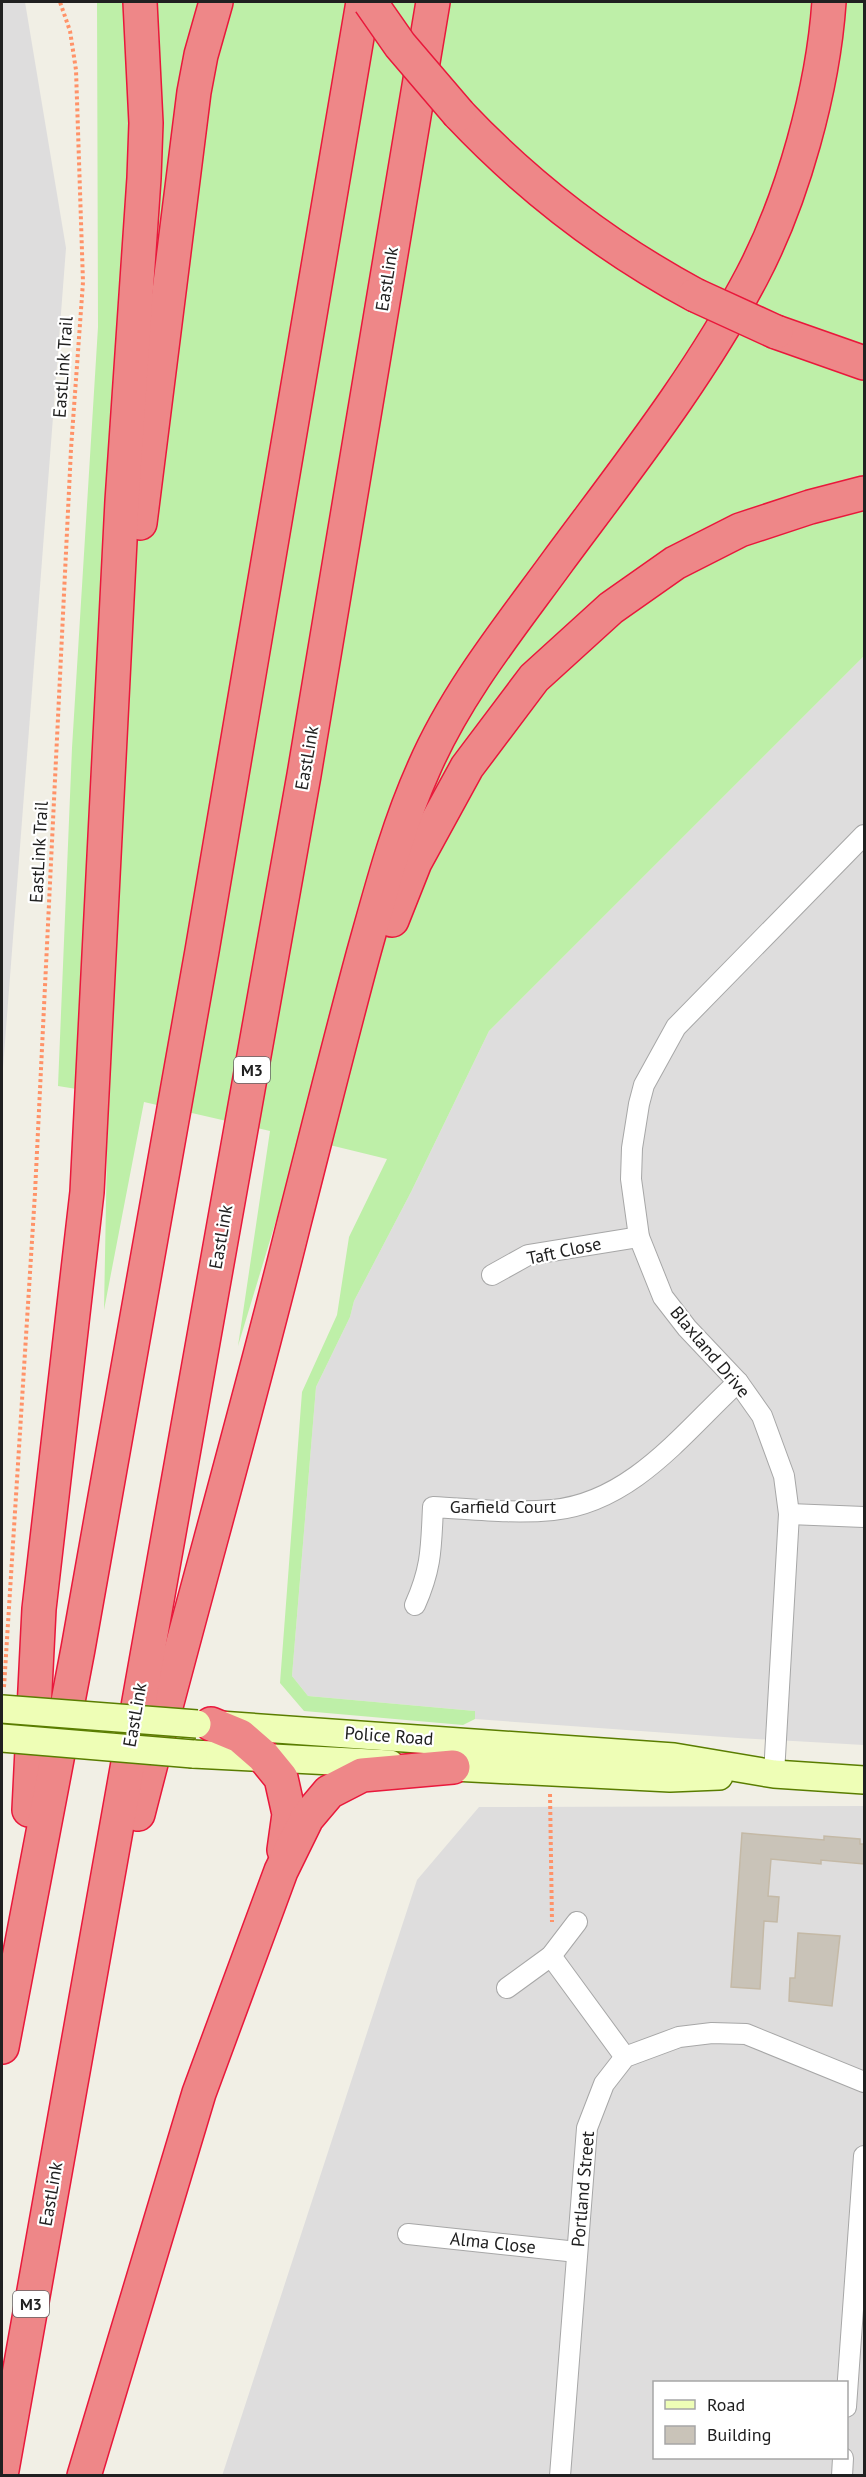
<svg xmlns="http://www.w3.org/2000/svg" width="866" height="2477" font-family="'PT Sans',sans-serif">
	<rect width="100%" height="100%" fill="#f1efe5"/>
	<g fill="#dedddd" fill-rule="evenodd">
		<polygon points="2,2 25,2 66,248 2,1081"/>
		<polygon points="864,656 864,1745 738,1738 475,1719 475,1711 308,1696 292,1676 316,1387 350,1317 354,1301 411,1192 489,1031"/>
		<path d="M864 1806V2475L222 2476 417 1880 479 1807ZM654 2382H846V2458H654Z"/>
	</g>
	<polygon fill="#beefa8" points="97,2 864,2 864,656 489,1031 411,1192 354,1301 350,1317 316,1387 292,1676 308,1696 475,1711 475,1719 463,1725 304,1711 280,1683 302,1392 337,1315 349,1237 387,1159 301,1138 238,1346 270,1131 144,1102 104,1310 108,1094 58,1086 72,748 98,327"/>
	<g fill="#c9c3b8" stroke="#c4b9a6" stroke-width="1.5">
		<polygon points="742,1833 824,1840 824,1836 860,1839 860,1844 864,1844 864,1864 821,1860 821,1864 771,1859 768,1896 779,1897 777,1922 764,1921 760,1989 731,1987"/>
		<polygon points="798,1933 840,1936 832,2006 789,2001 790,1978 795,1978"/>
	</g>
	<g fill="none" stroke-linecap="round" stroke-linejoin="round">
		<g stroke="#a7a7a7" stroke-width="22">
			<g id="street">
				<polyline points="492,1275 528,1255 639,1237"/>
				<polyline points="789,1514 864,1517"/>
				<path d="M415 1605C432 1567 431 1547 433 1507 472 1509 513 1514 553 1510 632 1502 683 1433 738 1382"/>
				<polyline points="774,1774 789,1514 784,1476 762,1416 738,1382 687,1328 663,1297 639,1237 631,1179 632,1148 639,1104 644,1085 676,1027 864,835"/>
				<polyline points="551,1956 625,2057"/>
				<polyline points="507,1988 551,1956 577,1922"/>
				<polyline points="408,2234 577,2252"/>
				<polyline points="846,2407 864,2156"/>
				<polyline points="560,2476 587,2128 604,2084 625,2057 679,2037 712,2033 746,2034 864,2082"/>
				<polyline points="842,2476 843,2458"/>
			</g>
		</g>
		<g stroke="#5a7d00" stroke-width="30">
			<g id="secondary">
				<polyline points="219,1725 674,1757 774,1774 864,1780"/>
				<polyline points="193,1754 390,1764"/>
				<polyline points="434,1766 670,1778 719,1776"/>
			</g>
		</g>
		<g stroke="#e9183b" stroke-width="36">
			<g id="highway">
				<path d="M459 114C528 187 606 247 695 295"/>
				<polyline points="776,332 864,363"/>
				<polyline points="140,523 194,92 201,55 216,2"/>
				<polyline points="392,920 415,862 467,767 534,678 611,608 675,563 740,530 810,507 864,493"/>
				<polyline points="211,1724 240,1736 263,1756 281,1778 289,1814 284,1850"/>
				<polyline points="29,1810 39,1609 87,1192 122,501 144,178 146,123 140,2"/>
				<path d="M138 1814C188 1617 245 1421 294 1223 317 1133 339 1044 363 955 381 891 397 828 424 768 457 692 510 627 558 561 626 469 699 377 752 276 793 198 823 89 829 2"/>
				<polyline points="2,2047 78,1649 202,951 363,2"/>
				<polyline points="2,2470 304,775 433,2"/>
				<polyline points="84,2476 199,2093 281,1871 307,1818 329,1792 362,1775 453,1767"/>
			</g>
		</g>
		<g stroke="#ff9268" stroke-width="4" stroke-dasharray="3 3" stroke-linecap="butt">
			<polyline points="4,1687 35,1193 71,449 83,282 76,70 70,31 60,2"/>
			<polyline points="550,1794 552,1922"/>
		</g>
		<use href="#street" stroke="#fff" stroke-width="20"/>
		<use href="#secondary" stroke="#eefeb6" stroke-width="27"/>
		<use href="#highway" stroke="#ee8788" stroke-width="33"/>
		<g stroke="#5a7d00" stroke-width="30" stroke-linecap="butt">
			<g id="secondary-bridge">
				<polyline points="2,1709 197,1724"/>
				<polyline points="2,1738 193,1754"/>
			</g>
		</g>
		<g stroke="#e9183b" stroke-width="36" stroke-linecap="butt">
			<g id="highway-bridge">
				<polyline points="370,2 400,45 459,114"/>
				<polyline points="695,295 776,332"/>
			</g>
		</g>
		<use href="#secondary-bridge" stroke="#eefeb6" stroke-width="27"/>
		<use href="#highway-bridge" stroke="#ee8788" stroke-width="33"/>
	</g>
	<g text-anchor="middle" stroke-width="4.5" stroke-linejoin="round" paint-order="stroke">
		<g fill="#fff" stroke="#636363" stroke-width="1.5">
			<rect x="234" y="1057" width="36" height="26" rx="4.5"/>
			<rect x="13" y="2291" width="36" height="26" rx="4.5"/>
		</g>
		<g font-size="16" font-weight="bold" fill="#202020">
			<text x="252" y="1076">M3</text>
			<text x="31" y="2310">M3</text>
		</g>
		<g font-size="18" fill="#202020" stroke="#fff">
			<text transform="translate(387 279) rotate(-81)" y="6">EastLink</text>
			<text transform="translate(63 367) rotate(-86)" y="6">EastLink Trail</text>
			<text transform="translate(307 758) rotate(-80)" y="6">EastLink</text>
			<text transform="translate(39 852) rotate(-87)" y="6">EastLink Trail</text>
			<text transform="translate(221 1237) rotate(-80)" y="6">EastLink</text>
			<text transform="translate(564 1251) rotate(-12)" y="6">Taft Close</text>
			<text transform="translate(710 1352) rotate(50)" y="6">Blaxland Drive</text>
			<text x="503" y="1513">Garfield Court</text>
			<text transform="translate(135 1715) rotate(-80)" y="6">EastLink</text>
			<text transform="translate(389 1736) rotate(4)" y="6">Police Road</text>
			<text transform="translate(583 2189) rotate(-85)" y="6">Portland Street</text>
			<text transform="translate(51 2194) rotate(-80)" y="6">EastLink</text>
			<text transform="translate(493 2243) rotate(6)" y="6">Alma Close</text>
		</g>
	</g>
	<rect width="866" height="2477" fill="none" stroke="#202020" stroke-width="6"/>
	<rect x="653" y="2381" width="195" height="78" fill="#ffffff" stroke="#a6a6a6" stroke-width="1.5"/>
	<rect x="665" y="2400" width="30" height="9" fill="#eefeb6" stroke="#a6a6a6" stroke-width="1.5"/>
	<text x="707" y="2411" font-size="18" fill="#202020">Road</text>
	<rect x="665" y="2426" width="30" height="18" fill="#c9c3b8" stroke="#a6a6a6" stroke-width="1.5"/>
	<text x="707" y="2441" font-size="18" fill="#202020">Building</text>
</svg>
